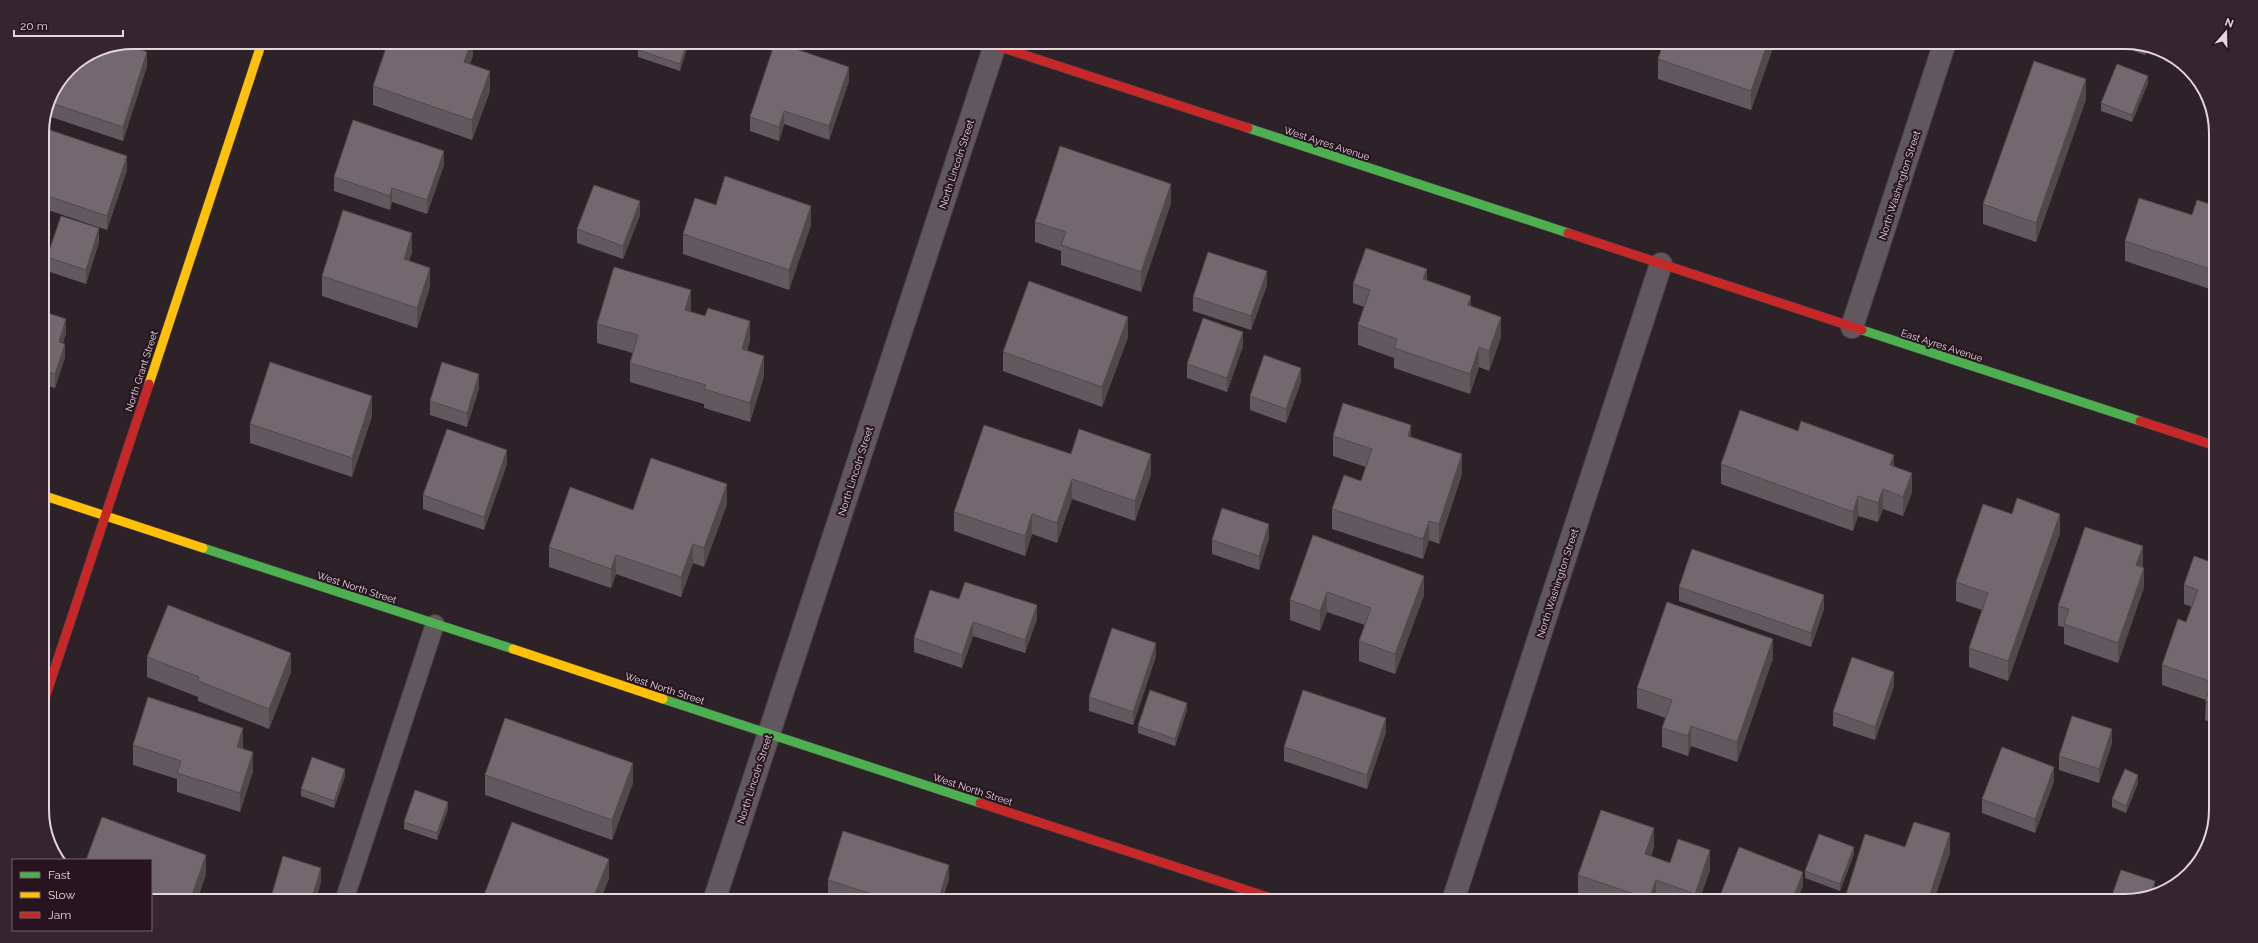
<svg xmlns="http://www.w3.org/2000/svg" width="2258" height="943" font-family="Raleway,sans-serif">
	<rect width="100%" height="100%" fill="#2c2227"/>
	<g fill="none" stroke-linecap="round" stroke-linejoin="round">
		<g stroke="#4a4045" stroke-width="20">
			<polyline id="lane" points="344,901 435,624"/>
		</g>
		<g stroke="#4a4045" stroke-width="24">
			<g id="street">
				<polyline points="1852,327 1945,42"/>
				<polyline points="714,901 996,42"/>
				<polyline points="1453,901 1661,264"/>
			</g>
		</g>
		<g stroke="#4a4045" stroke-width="10">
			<g id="fast">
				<polyline points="1248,128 1568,233"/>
				<polyline points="1862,330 2140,421"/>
				<polyline points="203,548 513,649"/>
				<polyline points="663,699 980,803"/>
			</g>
		</g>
		<g stroke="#4a4045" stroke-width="10">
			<g id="slow">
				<polyline points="149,384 262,42"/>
				<polyline points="42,495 203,548"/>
				<polyline points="513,649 663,699"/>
			</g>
		</g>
		<g stroke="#4a4045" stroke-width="10">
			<g id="jam">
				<polyline points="985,42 1248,128"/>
				<polyline points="1568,233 1862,330"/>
				<polyline points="2140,421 2216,446"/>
				<polyline points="42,707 149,384"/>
				<polyline points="980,803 1280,901"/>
			</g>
		</g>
		<use href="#lane" stroke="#61585d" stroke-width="18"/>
		<use href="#street" stroke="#61585d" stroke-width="22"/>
		<use href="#fast" stroke="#4caf50" stroke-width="9"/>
		<use href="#slow" stroke="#ffc107" stroke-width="9"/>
		<use href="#jam" stroke="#c62828" stroke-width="9"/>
	</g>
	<g fill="#62595e">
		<polygon points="160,42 168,42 167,44"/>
		<polygon points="473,42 473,55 470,65 490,91 472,140 373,105 373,86"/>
		<polygon points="641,42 689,42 680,71 638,57 638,50"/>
		<polygon points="1664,42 1775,42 1751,110 1658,79 1658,59"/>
		<polygon points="2109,42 2124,42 2148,47 2145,55"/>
		<polygon points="147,66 123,141 45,115 49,98"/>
		<polygon points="849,81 829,140 784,124 779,141 750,131 750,117"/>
		<polygon points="2148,83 2132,122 2101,111 2101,103"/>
		<polygon points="2086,99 2036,242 1983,224 1983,204"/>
		<polygon points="42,151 127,170 107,230 42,208"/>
		<polygon points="444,165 427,214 392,202 390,210 334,191 334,177"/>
		<polygon points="1171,203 1141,292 1061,265 1061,251 1035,242 1035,222"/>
		<polygon points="716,205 811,225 789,290 683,254 683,234"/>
		<polygon points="2216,206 2216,291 2125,261 2125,241"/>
		<polygon points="640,215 623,259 577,243 577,229"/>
		<polygon points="99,242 86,284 47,271 47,257"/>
		<polygon points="412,252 409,261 430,287 417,328 322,296 322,276"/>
		<polygon points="1427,281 1471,307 1501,337 1489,371 1479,367 1470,394 1394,368 1394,358 1358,345 1358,325 1364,307 1353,303 1353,284"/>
		<polygon points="1267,285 1251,330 1193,311 1193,297"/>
		<polygon points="42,304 44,311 66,333 63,343 65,357 55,388 42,384"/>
		<polygon points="691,309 690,312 750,340 747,351 764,376 750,422 704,408 704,404 630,382 630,363 633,353 597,343 597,324"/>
		<polygon points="1128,337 1102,407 1003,371 1003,352"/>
		<polygon points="1243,346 1227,392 1187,378 1187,364"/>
		<polygon points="1301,382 1286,423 1250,410 1250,396"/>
		<polygon points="479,388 467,427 430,415 430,401"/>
		<polygon points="372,416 352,477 250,443 250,424"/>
		<polygon points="1333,436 1411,438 1462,474 1439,544 1429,540 1423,559 1332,529 1332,509 1361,481 1366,467 1333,456"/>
		<polygon points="1071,454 1151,474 1135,521 1072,499 1057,543 1032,534 1025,556 954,531 954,512"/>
		<polygon points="507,464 484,530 423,509 423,495"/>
		<polygon points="1721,464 1894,466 1912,492 1903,516 1883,509 1878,522 1858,516 1853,531 1721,484"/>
		<polygon points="727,504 704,567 693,563 681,597 616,574 611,588 549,567 549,547 633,510"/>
		<polygon points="2060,533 2008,681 1969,667 1969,648 1982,610 1956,601 1956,582"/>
		<polygon points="1313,535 1424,595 1395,674 1359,661 1359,641 1365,625 1327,612 1320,631 1290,620 1290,600"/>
		<polygon points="1269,538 1259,570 1212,554 1212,540"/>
		<polygon points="2216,564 2216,724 2205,720 2206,700 2162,685 2162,665 2186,622 2192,607 2184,604 2184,585"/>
		<polygon points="2143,566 2144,587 2118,663 2064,644 2064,627 2058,626 2058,606"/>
		<polygon points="1679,587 1824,609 1811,647 1679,601"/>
		<polygon points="959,599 1037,619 1025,653 973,636 962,668 914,652 914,638"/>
		<polygon points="1156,656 1133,725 1089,711 1089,697"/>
		<polygon points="147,657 291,672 269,729 198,701 198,697 147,677"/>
		<polygon points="1773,658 1737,762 1691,746 1688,756 1662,747 1662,728 1666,718 1637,708 1637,688"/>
		<polygon points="1894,686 1875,740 1833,726 1833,712"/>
		<polygon points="1187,710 1175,746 1138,733 1138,726"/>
		<polygon points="1386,732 1367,789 1284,761 1284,747"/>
		<polygon points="2112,743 2099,783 2059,770 2059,756"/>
		<polygon points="133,745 243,748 253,771 240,812 177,792 177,779 133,765"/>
		<polygon points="485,775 633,783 612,840 485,795"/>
		<polygon points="345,776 334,808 301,796 301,789"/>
		<polygon points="2054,781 2035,833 1982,813 1982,799"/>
		<polygon points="2138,783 2126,813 2112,807 2112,799"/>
		<polygon points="448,809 437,840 404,829 404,822"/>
		<polygon points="1654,847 1651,856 1670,863 1710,870 1699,901 1660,901 1656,900 1655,901 1597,901 1578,894 1578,875"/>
		<polygon points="1854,854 1840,891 1805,878 1805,871"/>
		<polygon points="609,878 600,901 484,901 484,895"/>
		<polygon points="949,879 942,901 851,901 828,894 828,880"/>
	</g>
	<g fill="#50494c">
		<polygon points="471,42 473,42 473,55 464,82 464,62"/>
		<polygon points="687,42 689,42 680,71 680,64"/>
		<polygon points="1768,42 1775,42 1751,110 1751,91"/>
		<polygon points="2145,46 2148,47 2145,55"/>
		<polygon points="147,52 147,66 123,141 123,127"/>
		<polygon points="849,67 849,81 829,140 829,126"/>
		<polygon points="490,71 490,91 472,140 472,120"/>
		<polygon points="2148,76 2148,83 2132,122 2132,115"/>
		<polygon points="2086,79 2086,99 2036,242 2036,223"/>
		<polygon points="784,111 784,124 779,141 779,127"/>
		<polygon points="444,151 444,165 427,214 427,200"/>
		<polygon points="127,156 127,170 107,230 107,216"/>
		<polygon points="1171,184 1171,203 1141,292 1141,272"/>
		<polygon points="392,188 392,202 390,210 390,196"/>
		<polygon points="640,201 640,215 623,259 623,246"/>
		<polygon points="811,206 811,225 789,290 789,270"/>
		<polygon points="99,228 99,242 86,284 86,270"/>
		<polygon points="412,233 412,252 404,279 404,259"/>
		<polygon points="430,268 430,287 417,328 417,308"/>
		<polygon points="1427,269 1427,289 1423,279"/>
		<polygon points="1267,271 1267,285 1251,330 1251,316"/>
		<polygon points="691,290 691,309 685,330 685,310"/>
		<polygon points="1471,296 1471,316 1468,305"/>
		<polygon points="1128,317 1128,337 1102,407 1102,387"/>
		<polygon points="1501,317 1501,337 1489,371 1489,351"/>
		<polygon points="66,319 66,333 59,356 59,342"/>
		<polygon points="750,321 750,340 742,369 742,349"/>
		<polygon points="1243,332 1243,346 1227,392 1227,378"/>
		<polygon points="65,344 65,357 55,388 55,374"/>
		<polygon points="1479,347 1479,367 1470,394 1470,374"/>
		<polygon points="764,356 764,376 750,422 750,403"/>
		<polygon points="1301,368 1301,382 1286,423 1286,409"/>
		<polygon points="479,374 479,388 467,427 467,413"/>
		<polygon points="372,396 372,416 352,477 352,458"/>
		<polygon points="1411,425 1411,444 1408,436"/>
		<polygon points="507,450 507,464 484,530 484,517"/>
		<polygon points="1151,454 1151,474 1135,521 1135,501"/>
		<polygon points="1462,454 1462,474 1439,544 1439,524"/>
		<polygon points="1894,455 1894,474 1890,465"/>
		<polygon points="1912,473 1912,492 1903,516 1903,497"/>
		<polygon points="1072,479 1072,499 1057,543 1057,523"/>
		<polygon points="727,484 727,504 704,567 704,548"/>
		<polygon points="1883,489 1883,509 1878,522 1878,503"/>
		<polygon points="1858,496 1858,516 1853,531 1853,512"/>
		<polygon points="1032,514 1032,534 1025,556 1025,536"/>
		<polygon points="2060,514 2060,533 2008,681 2008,661"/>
		<polygon points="1429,521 1429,540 1423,559 1423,539"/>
		<polygon points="1269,524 1269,538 1259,570 1259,556"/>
		<polygon points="693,544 693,563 681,597 681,577"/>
		<polygon points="2143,546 2143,566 2136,584 2136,565"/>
		<polygon points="616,555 616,574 611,588 611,569"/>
		<polygon points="2144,568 2144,587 2118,663 2118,643"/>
		<polygon points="1424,576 1424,595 1395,674 1395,654"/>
		<polygon points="1327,592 1327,612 1320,631 1320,611"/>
		<polygon points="1824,595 1824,609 1811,647 1811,633"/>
		<polygon points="1037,605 1037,619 1025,653 1025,640"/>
		<polygon points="973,622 973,636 962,668 962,655"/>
		<polygon points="1773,639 1773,658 1737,762 1737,742"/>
		<polygon points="1156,643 1156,656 1133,725 1133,712"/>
		<polygon points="291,653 291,672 269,729 269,709"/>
		<polygon points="1894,672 1894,686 1875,740 1875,727"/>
		<polygon points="1187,703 1187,710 1175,746 1175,739"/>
		<polygon points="1386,718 1386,732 1367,789 1367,775"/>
		<polygon points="1691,726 1691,746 1688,756 1688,736"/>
		<polygon points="243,728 243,748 237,766 237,747"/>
		<polygon points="2112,729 2112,743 2099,783 2099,769"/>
		<polygon points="253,752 253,771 240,812 240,793"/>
		<polygon points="633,763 633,783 612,840 612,820"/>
		<polygon points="2054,767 2054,781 2035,833 2035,819"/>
		<polygon points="345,769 345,776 334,808 334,801"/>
		<polygon points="2138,775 2138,783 2126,813 2126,806"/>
		<polygon points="448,802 448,809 437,840 437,833"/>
		<polygon points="1654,828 1654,847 1645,874 1645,854"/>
		<polygon points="1950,833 1950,853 1934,901 1928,901"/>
		<polygon points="1854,847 1854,854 1840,891 1840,884"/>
		<polygon points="1710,850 1710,870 1699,901 1695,901 1695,894"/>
		<polygon points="206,855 206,875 197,901 190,901"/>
		<polygon points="609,859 609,878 600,901 592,901"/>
		<polygon points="949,865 949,879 942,901 938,901"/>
		<polygon points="321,868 321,882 316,901 311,901"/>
		<polygon points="1803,872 1803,886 1797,901 1792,901"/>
		<polygon points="1656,880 1656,900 1655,901 1649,901"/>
		<polygon points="2155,881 2155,888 2153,892 2151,893"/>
	</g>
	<g fill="#72686d" stroke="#50494c">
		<polygon points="388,42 471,42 464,62 490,71 472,120 373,86"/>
		<polygon points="641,42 687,42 680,64 638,50"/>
		<polygon points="775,42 849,67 829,126 784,111 779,127 750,117"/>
		<polygon points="1664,42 1768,42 1751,91 1658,59"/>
		<polygon points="124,44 147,52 123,127 48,102 49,98 63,77 64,77 69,69 99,49"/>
		<polygon points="2034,61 2086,79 2036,223 1983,204"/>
		<polygon points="2117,64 2148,76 2132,115 2101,103"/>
		<polygon points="353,120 444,151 427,200 392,188 390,196 334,177"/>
		<polygon points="50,130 127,156 107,216 42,194 42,151"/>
		<polygon points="1060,146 1171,184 1141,272 1061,245 1066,232 1035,222"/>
		<polygon points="725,176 811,206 789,270 683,234 695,198 716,205"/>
		<polygon points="594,185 640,201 623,246 577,229"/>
		<polygon points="2139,198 2192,215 2197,200 2216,206 2216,271 2125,241"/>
		<polygon points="343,210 412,233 404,259 430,268 417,308 322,276"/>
		<polygon points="61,216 99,228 86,270 47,257"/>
		<polygon points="1366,248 1427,269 1423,279 1471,296 1468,305 1501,317 1489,351 1479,347 1470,374 1394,348 1397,339 1358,325 1370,290 1353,284"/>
		<polygon points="1208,252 1267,271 1251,316 1193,297"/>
		<polygon points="614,267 691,290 685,310 705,316 708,308 750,321 742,349 764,356 750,403 704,389 706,385 630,363 638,335 597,324"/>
		<polygon points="1029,281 1128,317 1102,387 1003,352"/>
		<polygon points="42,304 44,304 42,311 66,319 59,342 65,344 55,374 42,370"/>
		<polygon points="1203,318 1243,332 1227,378 1187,364"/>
		<polygon points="1264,355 1301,368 1286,409 1250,396"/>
		<polygon points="270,362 372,396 352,458 250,424"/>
		<polygon points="442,362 479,374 467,413 430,401"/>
		<polygon points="1343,403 1411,425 1408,436 1462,454 1439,524 1429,521 1423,539 1332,509 1344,475 1361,481 1372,449 1333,436"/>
		<polygon points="1740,410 1798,431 1801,421 1894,455 1890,465 1912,473 1903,497 1883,489 1878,503 1858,496 1853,512 1721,464"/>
		<polygon points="984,425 1071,454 1079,429 1151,454 1135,501 1072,479 1057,523 1032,514 1025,536 954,512"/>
		<polygon points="447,429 507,450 484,517 423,495"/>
		<polygon points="651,458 727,484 704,548 693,544 681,577 616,555 611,569 549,547 570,487 633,510"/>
		<polygon points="2017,498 2060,514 2008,661 1969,648 1988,593 1956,582 1983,504 2012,514"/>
		<polygon points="1222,508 1269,524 1259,556 1212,540"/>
		<polygon points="2085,527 2143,546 2136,565 2144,568 2118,643 2064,624 2069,609 2058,606"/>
		<polygon points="1313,535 1424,576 1395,654 1359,641 1371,608 1327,592 1320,611 1290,600"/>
		<polygon points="1692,549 1824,595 1811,633 1679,587"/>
		<polygon points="2194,556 2216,564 2216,704 2205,701 2212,682 2162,665 2178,619 2186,622 2198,590 2184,585"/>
		<polygon points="965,582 1037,605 1025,640 973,622 962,655 914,638 930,590 959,599"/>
		<polygon points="1667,602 1773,639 1737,742 1691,726 1688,736 1662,728 1672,700 1637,688"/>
		<polygon points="168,605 291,653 269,709 198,681 199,677 147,657"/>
		<polygon points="1112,628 1156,643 1133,712 1089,697"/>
		<polygon points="1852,657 1894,672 1875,727 1833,712"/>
		<polygon points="1150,690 1187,703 1175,739 1138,726"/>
		<polygon points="1303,690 1386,718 1367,775 1284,747"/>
		<polygon points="148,697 243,728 237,747 253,752 240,793 177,773 181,761 133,745"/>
		<polygon points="2072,716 2112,729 2099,769 2059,756"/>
		<polygon points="505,718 633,763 612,820 485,775"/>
		<polygon points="2002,747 2054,767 2035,819 1982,799"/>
		<polygon points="312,757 345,769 334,801 301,789"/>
		<polygon points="2125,769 2138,775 2126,806 2112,799"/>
		<polygon points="415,790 448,802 437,833 404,822"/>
		<polygon points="1601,810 1654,828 1645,854 1670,863 1678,839 1710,850 1695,894 1656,880 1649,899 1578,875"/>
		<polygon points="102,817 206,855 190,901 151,901 151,860 86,860"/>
		<polygon points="512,822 609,859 592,901 501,901 484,895"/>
		<polygon points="1914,822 1950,833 1928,901 1844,901 1865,834 1905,847"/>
		<polygon points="843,831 949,865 938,901 894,901 828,880"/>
		<polygon points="1819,834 1854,847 1840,884 1805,871"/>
		<polygon points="1739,847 1803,872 1792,901 1718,901"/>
		<polygon points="283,856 321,868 311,901 270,901"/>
		<polygon points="2121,870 2155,881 2151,893 2125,901 2110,901"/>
		<polygon points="1024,899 1030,901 1024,901"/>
	</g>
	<g text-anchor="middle" stroke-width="4" stroke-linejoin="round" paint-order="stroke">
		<g font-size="10" fill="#e4d6dd" stroke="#27141f">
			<text transform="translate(1327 143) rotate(18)" y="4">West Ayres Avenue</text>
			<text transform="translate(956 164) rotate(-72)" y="4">North Lincoln Street</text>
			<text transform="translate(1899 185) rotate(-72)" y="4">North Washington Street</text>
			<text transform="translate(1942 345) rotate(18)" y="4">East Ayres Avenue</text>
			<text transform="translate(141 371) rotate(-72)" y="4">North Grant Street</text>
			<text transform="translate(855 471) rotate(-72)" y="4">North Lincoln Street</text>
			<text transform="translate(1557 583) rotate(-72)" y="4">North Washington Street</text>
			<text transform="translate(357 587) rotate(18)" y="4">West North Street</text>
			<text transform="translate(665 688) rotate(18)" y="4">West North Street</text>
			<text transform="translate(754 779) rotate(-72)" y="4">North Lincoln Street</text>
			<text transform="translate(973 789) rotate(18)" y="4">West North Street</text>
		</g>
	</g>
	<path d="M0 0H2258V943H0ZM133 49H2125A84 84 0 0 1 2209 133V810A84 84 0 0 1 2125 894H133A84 84 0 0 1 49 810V133A84 84 0 0 1 133 49Z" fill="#36242e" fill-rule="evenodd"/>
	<path fill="none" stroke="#e4d6dd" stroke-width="2" d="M133 49H2125A84 84 0 0 1 2209 133V810A84 84 0 0 1 2125 894H133A84 84 0 0 1 49 810V133A84 84 0 0 1 133 49Z"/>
	<rect x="12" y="859" width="140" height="72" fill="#27141f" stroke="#73626b"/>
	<rect x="20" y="872" width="20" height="6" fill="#4caf50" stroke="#73626b"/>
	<text x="48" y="879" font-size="12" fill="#e4d6dd">Fast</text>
	<rect x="20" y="892" width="20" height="6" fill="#ffc107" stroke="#73626b"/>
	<text x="48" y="899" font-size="12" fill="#e4d6dd">Slow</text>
	<rect x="20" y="912" width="20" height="6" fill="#c62828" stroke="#73626b"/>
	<text x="48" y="919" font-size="12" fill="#e4d6dd">Jam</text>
	<g transform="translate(2226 32) rotate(20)" stroke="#27141f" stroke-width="3" paint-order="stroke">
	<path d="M0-3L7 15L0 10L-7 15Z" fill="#e4d6dd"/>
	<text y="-6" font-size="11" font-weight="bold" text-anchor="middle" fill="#e4d6dd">N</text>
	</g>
	<path d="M14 30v6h109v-6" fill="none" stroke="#e4d6dd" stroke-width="2"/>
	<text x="20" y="30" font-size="12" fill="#e4d6dd" stroke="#27141f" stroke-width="3" paint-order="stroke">20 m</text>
</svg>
